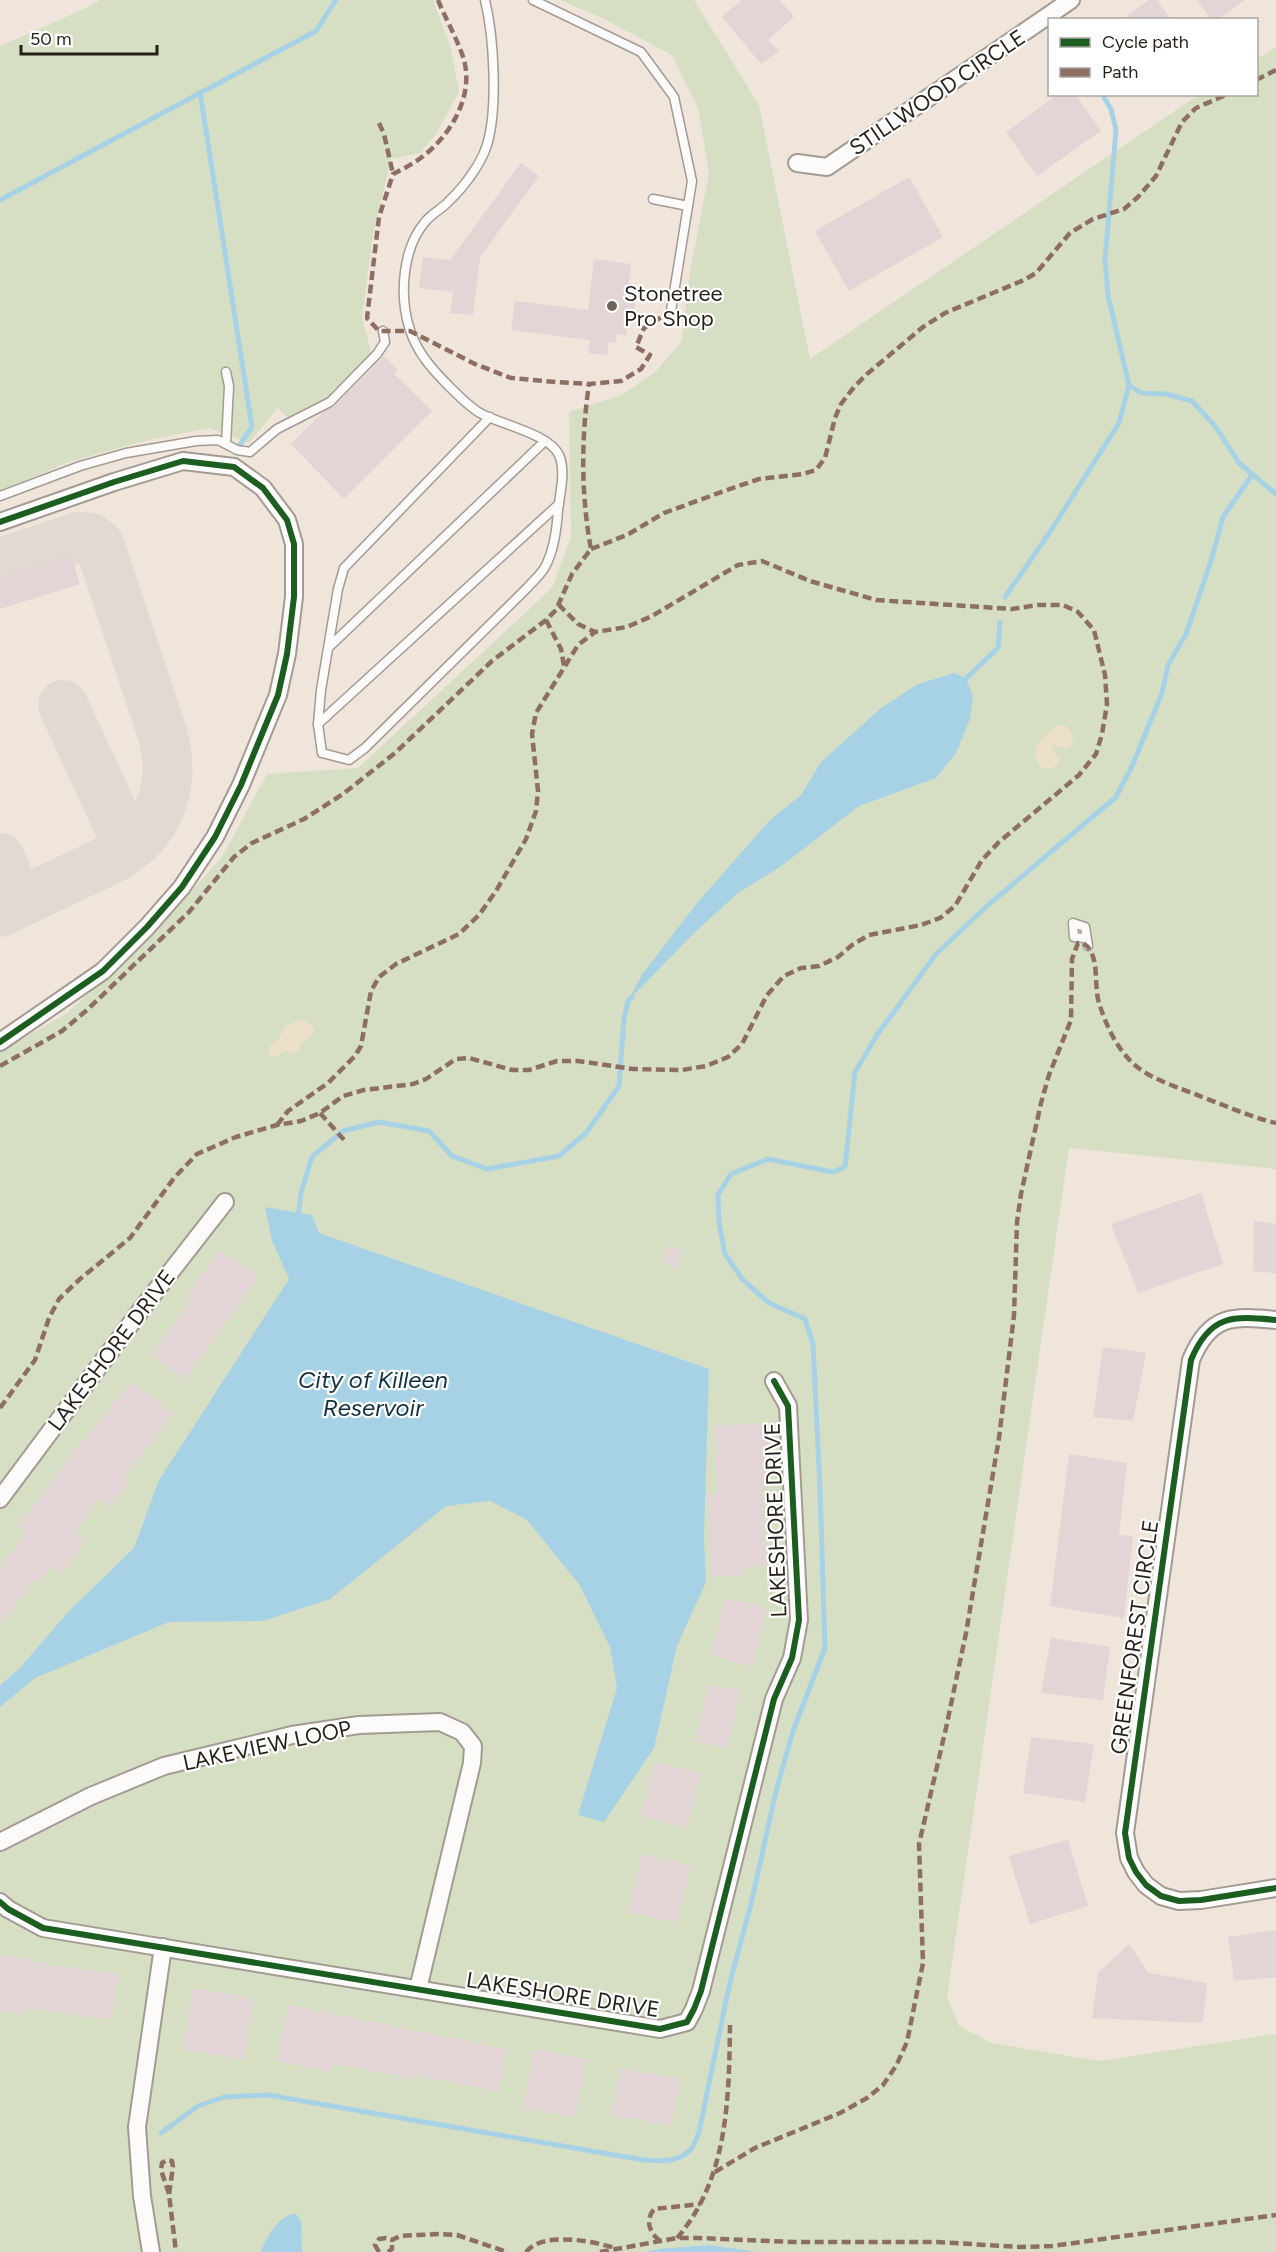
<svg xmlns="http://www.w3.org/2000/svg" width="1276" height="2252" font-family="Figtree,sans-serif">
	<rect width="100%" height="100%" fill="#f0e5da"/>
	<g fill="#d6dfc3">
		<polygon points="100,0 433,0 451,48 459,92 436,134 420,153 391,159 373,234 362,317 372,355 329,399 289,419 278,408 249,443 210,428 148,440 68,462 0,492 0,46 84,9"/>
		<polygon points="560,0 694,0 759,105 810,359 1198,95 1256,94 1257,59 1276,47 1276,1169 1069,1148 947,1997 959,2026 992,2043 1100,2061 1276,2034 1276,2252 0,2252 0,1052 67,1013 153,934 222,857 267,774 358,768 552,588 571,537 569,412 622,395 655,372 682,341 689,277 709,173 698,108 672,55 602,18"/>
	</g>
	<g fill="#ece1c8">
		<path d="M1058 725C1070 724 1073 734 1073 744L1067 748 1053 745 1052 750 1059 758V763L1052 768H1043C1024 752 1044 736 1058 725Z"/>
		<path d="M299 1020C306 1019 310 1024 314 1030L312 1036 301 1043 299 1050 295 1053 286 1051 273 1057 270 1054V1045L277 1041 287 1025Z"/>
	</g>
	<g fill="#a7d2e6">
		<polygon points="954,673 966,678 973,696 970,719 956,753 936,778 859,806 780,867 738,893 694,933 628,1001 641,976 697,903 770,820 801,795 821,762 881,708 918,684"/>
		<polygon points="265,1207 312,1215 319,1233 709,1369 704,1538 706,1582 677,1646 654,1748 604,1822 578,1815 617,1688 610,1647 579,1584 527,1520 490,1501 446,1506 330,1599 263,1621 169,1622 35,1678 0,1707 0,1685 19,1669 68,1612 134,1548 159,1480 289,1279 272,1241"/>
		<path d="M296 2214C306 2224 299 2239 303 2252H261C266 2238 279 2214 296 2214Z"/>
		<polygon points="709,2245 757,2252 645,2252 659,2249"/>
	</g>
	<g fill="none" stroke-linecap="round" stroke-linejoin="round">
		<g stroke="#a7d2e6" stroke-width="5">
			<polyline points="200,92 252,427 239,446"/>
			<polyline points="0,200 316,31 336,0"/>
			<polyline points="1129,385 1141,393 1166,394 1192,401 1215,426 1239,463 1276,494"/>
			<polyline points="1005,597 1050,532 1119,423 1129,385 1108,296 1105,259 1116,130 1111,109 1102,94"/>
			<polyline points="961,683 998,648 1000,622"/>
			<polyline points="298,1217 301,1193 312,1157 343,1131 379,1122 429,1131 452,1156 487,1169 559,1156 586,1133 619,1086 624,1019 628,1001 632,997"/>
			<path d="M161 2133 198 2106 224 2097 268 2095 638 2159C655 2161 677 2164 690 2150 694 2146 697 2138 699 2132L730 1982 751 1904 776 1791 793 1731 825 1648 820 1489 813 1344 805 1319 769 1303 743 1280 725 1254 719 1223 718 1195 731 1174 768 1159 833 1172 845 1167 855 1072 877 1035 936 954 987 906 1116 797 1133 764 1162 693 1168 665 1186 634 1211 561 1223 517 1252 475"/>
		</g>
		<g stroke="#e0dad2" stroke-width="50">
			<path d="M0 563 79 537 91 538 100 546 162 733C175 775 165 820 128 848 112 860 93 868 75 876 50 888 25 900 0 912"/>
			<path d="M63 705 118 824C123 837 122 846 115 857"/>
			<path d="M0 858C9 877 12 892 0 911"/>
		</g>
	</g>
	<g fill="#e3d4d6">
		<polygon points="741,0 780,0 794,17 768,40 779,51 761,64 722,17"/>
		<polygon points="1149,0 1157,0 1171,20 1122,20"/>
		<polygon points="1197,0 1245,0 1217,20 1211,20"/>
		<polygon points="1058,94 1075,94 1101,131 1037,176 1006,132"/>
		<polygon points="521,163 539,176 480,257 473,315 450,313 453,292 419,288 423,257 450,260"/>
		<polygon points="909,177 943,237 849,291 815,231"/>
		<polygon points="594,259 631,264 628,292 636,293 633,321 627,320 626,335 617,334 616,343 609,342 607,355 588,353 590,340 511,330 515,301 588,310"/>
		<polygon points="384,356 398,370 394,374 432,411 344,499 291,444 322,413 335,406"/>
		<polygon points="71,555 80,584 0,609 0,579"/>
		<polygon points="1201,1193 1223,1264 1138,1293 1111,1224"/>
		<polygon points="1254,1221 1276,1224 1276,1273 1253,1271"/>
		<polygon points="668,1245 683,1250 677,1268 662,1263"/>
		<polygon points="220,1250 259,1278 184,1380 151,1354 192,1301 186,1297"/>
		<polygon points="1103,1347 1146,1353 1133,1421 1093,1417"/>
		<polygon points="131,1381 173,1414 123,1479 128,1483 110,1508 99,1499 75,1532 86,1541 62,1574 51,1566 39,1583 34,1580 0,1625 0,1568 26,1533 18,1527 84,1438 86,1439"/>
		<polygon points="767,1423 770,1483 762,1484 766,1566 744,1567 744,1575 711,1576 708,1495 718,1494 714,1426"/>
		<polygon points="1069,1454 1127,1463 1119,1535 1133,1536 1124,1618 1050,1606"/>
		<polygon points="725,1598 767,1608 752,1667 711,1656"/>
		<polygon points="1051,1638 1110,1647 1103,1700 1041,1693"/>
		<polygon points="708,1684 740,1691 728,1748 696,1741"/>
		<polygon points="1031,1737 1094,1744 1085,1802 1023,1793"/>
		<polygon points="655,1762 701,1774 687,1828 640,1816"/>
		<polygon points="1068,1840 1088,1906 1030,1924 1009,1856"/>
		<polygon points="642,1854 691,1866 677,1923 628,1912"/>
		<polygon points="1276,1930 1276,1977 1234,1981 1228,1937"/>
		<polygon points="1129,1944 1149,1973 1207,1983 1203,2023 1092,2018 1098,1973"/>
		<polygon points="0,1955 32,1959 32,1962 118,1974 112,2020 25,2008 24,2014 0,2011"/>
		<polygon points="193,1988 254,1999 243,2060 183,2049"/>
		<polygon points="288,2005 507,2049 498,2092 414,2075 413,2079 333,2063 331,2072 277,2061"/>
		<polygon points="534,2049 586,2059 575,2117 523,2108"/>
		<polygon points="620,2068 680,2079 671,2126 611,2115"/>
	</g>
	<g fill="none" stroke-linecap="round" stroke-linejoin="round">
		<g stroke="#a39b93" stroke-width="11">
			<g id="lane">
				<path d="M485 0C494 37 498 108 487 145 481 164 464 187 449 201 442 209 431 214 425 222 402 249 399 297 410 330 413 339 419 351 425 359 434 372 466 405 480 413 499 424 550 434 559 455 566 471 560 493 558 510 557 526 554 548 547 563 544 572 534 580 527 588L365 748 349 760 322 753 318 724 321 690 338 589 344 568 490 417"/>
				<polyline points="533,0 641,52 674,97 692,181 671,311"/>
				<polyline points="653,199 688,206"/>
				<polyline points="226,372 229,386 226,444"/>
				<polyline points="0,496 80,466 126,453 196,441 218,440 237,450 250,452 277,429 330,402 377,354 385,342 383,331"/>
				<polyline points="329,647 545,441"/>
				<polyline points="318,724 559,504"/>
				<polyline points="1086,938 1074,937 1073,923 1085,927 1088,946"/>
			</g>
		</g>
		<g stroke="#a39b93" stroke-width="20">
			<g id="street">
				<polyline points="797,163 827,167 1071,0"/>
				<polyline points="0,522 114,482 183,461 234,467 263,488 287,520 294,544 294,597 287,654 278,695 241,785 215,837 182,887 147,927 103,971 0,1042"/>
				<path d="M1276 1320C1233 1316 1210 1314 1191 1360L1125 1833 1129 1858 1136 1872 1146 1885 1161 1896 1179 1901 1201 1900 1276 1888"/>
				<polyline points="0,1499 144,1306 225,1202"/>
				<polyline points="0,1842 91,1796 164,1766 292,1735 359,1725 440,1722 462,1732 473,1746 472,1763 418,1989"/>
				<polyline points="0,1902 8,1909 43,1928 660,2029 687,2022 694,2009 701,1991 774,1699 792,1658 799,1620 788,1406 774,1381"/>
				<polyline points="151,2252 142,2196 137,2127 163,1947"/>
			</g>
		</g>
		<use href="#lane" stroke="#fdfbf9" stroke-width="8"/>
		<use href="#street" stroke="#fdfbf9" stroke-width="16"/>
		<g stroke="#8d6e63" stroke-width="4.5" stroke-dasharray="9 4.5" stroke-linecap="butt">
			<path d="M438 0C446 20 458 40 464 60 474 97 450 136 422 157 413 164 403 169 393 174L379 217 367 318 379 331H410L475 364 511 378 556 382 589 384 621 381 641 369 650 355 636 347 644 328 671 311"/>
			<polyline points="1256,80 1276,70"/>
			<polyline points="379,123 384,134 393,174"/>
			<polyline points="591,549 627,535 664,513 727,490 759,479 803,474 816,470 825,458 835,418 841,404 854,387 867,374 923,327 945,313 1024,280 1036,273 1070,233 1093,219 1124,209 1138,197 1156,176 1182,122 1196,108 1228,94"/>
			<polyline points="546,620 561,649 564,666"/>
			<path d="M0 1066 62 1031 87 1010 189 912 234 857 252 843 304 819 343 794 395 753 492 661 546 620 556 610 572 574 591 549C581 495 581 439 589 384"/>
			<polyline points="320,1113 345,1141"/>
			<polyline points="277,1125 288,1111 328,1083 355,1056 361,1046 371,991 379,977 396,964 459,934 479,915 496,891 526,839 536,811 538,791 532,734 536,713 578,645 595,632"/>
			<polyline points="0,1408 35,1360 49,1318 59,1299 80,1279 130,1238 174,1178 197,1154 236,1137 277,1125 301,1121 320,1113 343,1096 364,1090 413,1084 426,1079 456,1059 469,1058 512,1070 529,1070 557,1061 578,1061 633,1069 682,1070 706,1066 728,1057 742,1044 767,995 784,976 801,968 819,966 838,957 852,945 869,935 921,925 940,918 955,906 982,860 999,842 1079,775 1096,754 1102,734 1107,704 1105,675 1094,630 1078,612 1063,605 1038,605 1012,609 876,600 810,581 762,561 738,565 652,616 627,627 595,632 578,624 559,605"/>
			<path d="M715 2172 755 2148 840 2113 867 2098 883 2085 896 2066 907 2042 923 1963 919 1844 946 1728 966 1633 999 1438 1014 1315 1017 1222 1021 1194 1041 1103 1049 1075 1071 1020 1072 959 1078 943H1083C1101 954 1093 984 1099 1003 1106 1025 1117 1050 1136 1066 1154 1081 1181 1088 1202 1097 1227 1106 1250 1117 1276 1123"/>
			<polyline points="169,2194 173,2167 172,2161 167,2160 162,2163 161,2170 169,2194 176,2252"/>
			<path d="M677 2238C728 2179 729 2099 730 2025"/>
			<path d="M660 2241C649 2232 645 2221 654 2209L700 2204"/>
			<polyline points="379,2252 375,2245 379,2239 386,2238 392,2240 400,2236 437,2234 457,2235 507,2252"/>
			<polyline points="388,2252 392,2249 392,2240"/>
			<path d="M526 2252C543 2231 592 2241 615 2248"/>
			<polyline points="600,2252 677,2238 699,2238 792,2242 937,2242 1020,2247 1052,2246 1276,2215"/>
		</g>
		<g stroke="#fff" stroke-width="10">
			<g id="cycleway">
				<polyline points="0,522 114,482 183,461 234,467 263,488 287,520 294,544 294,597 287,654 278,695 241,785 215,837 182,887 147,927 103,971 0,1042"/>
				<path d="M1276 1320C1233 1316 1210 1314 1191 1360L1125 1833 1129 1858 1136 1872 1146 1885 1161 1896 1179 1901 1201 1900 1276 1888"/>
				<polyline points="0,1902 8,1909 43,1928 660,2029 687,2022 694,2009 701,1991 774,1699 792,1658 799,1620 788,1406 774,1381"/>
			</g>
		</g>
		<use href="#cycleway" stroke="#1b5e20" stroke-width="6"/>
	</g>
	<circle fill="#6d645c" stroke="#fff" stroke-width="2" cx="612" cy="306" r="6"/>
	<g text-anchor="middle" stroke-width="4.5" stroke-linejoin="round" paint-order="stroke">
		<g font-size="22" fill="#261f18" stroke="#fff">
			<text transform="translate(937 92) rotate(-34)" y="8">STILLWOOD CIRCLE</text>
			<text transform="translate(111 1350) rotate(-53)" y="8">LAKESHORE DRIVE</text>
			<text transform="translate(775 1520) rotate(-92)" y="8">LAKESHORE DRIVE</text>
			<text transform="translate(1134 1637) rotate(-82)" y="8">GREENFOREST CIRCLE</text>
			<text transform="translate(267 1745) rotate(-12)" y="8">LAKEVIEW LOOP</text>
			<text transform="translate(563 1994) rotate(9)" y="8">LAKESHORE DRIVE</text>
		</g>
		<g font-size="22" fill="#261f18" stroke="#fff" text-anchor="start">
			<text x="624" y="301">Stonetree<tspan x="624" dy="25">Pro Shop</tspan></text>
		</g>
		<g font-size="24" font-style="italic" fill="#11303e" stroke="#fff">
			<text x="373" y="1388">City of Killeen<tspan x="373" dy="28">Reservoir</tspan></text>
		</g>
	</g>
	<rect x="1048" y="18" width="210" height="78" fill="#ffffff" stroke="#a8a5a3" stroke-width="1.5"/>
	<rect x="1060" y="38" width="30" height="9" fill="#1b5e20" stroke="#a8a5a3" stroke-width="1.5"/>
	<text x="1102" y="48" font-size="18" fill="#261f18">Cycle path</text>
	<rect x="1060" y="68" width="30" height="9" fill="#8d6e63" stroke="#a8a5a3" stroke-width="1.5"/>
	<text x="1102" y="78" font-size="18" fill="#261f18">Path</text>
	<path d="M21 45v9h136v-9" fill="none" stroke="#261f18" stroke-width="3"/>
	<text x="30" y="45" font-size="18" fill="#261f18" stroke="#ffffff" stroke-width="4.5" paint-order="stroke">50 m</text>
</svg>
